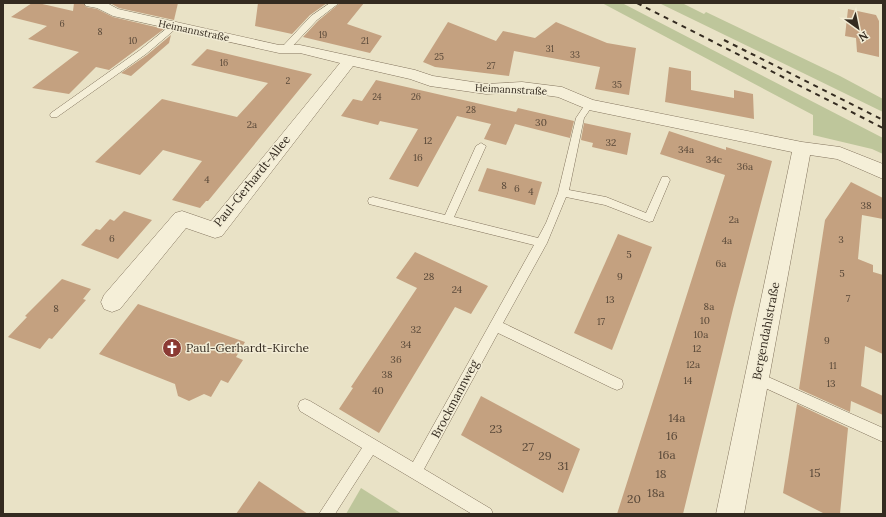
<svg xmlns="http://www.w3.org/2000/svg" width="886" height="517" font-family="Lora,serif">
	<rect width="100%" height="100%" fill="#e9e2c6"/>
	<g fill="#bec69b">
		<polygon points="602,3 622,3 883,138 883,154 872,149 813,135 813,115"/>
		<polygon points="659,3 682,3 704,14 706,12 840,76 883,99 883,112"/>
		<polygon points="361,488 402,514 346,514"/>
	</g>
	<g fill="#c4a180">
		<polygon points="32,3 38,3 73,11 74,3 83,3 86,7 97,9 113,17 164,29 109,70 96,67 69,94 32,88 79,52 28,39 47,26 11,17"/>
		<polygon points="110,3 178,3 174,20 119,8"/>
		<polygon points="258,3 327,3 310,15 292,34 255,26"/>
		<polygon points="340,3 364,3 347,24 382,36 370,53 303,37 318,21"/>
		<polygon points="848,9 876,15 879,21 879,57 857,52 856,38 845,36"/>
		<polygon points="448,22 496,41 503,31 535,38 556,22 607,43 636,48 629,95 595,89 600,67 514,51 509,76 435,67 423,62"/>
		<polygon points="171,35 169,43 131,76 121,73 147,55"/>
		<polygon points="207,49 312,74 208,201 206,201 200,208 172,200 202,161 163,150 140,175 95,162 162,99 237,117 268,83 191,65"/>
		<polygon points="669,67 691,71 691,90 734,98 734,90 753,94 754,119 665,102"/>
		<polygon points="376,80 516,112 518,108 574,121 570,138 515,124 506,145 484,139 491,124 457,116 418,187 389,179 418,129 380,121 378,125 341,116 353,99 362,101"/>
		<polygon points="584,123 631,133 627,155 592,147 593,143 581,140"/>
		<polygon points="669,131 726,150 726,147 772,161 733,309 683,514 617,514 725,175 660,154"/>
		<polygon points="487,168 542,182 535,205 478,191"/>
		<polygon points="851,182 883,198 883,219 862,215 858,259 873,265 873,272 883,275 883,354 865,346 861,386 883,396 883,415 851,401 850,412 799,389 825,220"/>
		<polygon points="124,211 152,220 118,259 81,245 96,229 100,230 110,219 114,221"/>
		<polygon points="618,234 652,247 612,350 574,333"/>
		<polygon points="415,252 488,286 471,314 455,307 379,433 339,409 353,388 351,387 417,288 396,278"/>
		<polygon points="62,279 91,289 83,299 86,300 52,339 49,338 40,349 8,337 27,317 25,316"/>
		<polygon points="138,304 245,342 236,357 243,360 228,383 221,380 211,397 204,394 189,401 178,396 175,384 99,354"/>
		<polygon points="481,396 580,449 563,493 461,435"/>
		<polygon points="797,404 848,428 840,514 825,514 783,493"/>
		<polygon points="259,481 308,514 236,514"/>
	</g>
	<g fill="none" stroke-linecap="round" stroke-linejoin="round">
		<g stroke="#83745e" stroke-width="1">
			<g id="lane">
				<polygon points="330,3 339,3 317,20 288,51 282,51 282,47 311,16"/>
				<polygon points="172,24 175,24 179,26 146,54 57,117 51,117 50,115 51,113 140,50"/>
				<polygon points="589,102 593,105 584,118 569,190 606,197 646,213 662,177 668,177 670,180 654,218 653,221 649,222 605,205 566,197 547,243 503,323 622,380 623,384 622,388 617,390 612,388 498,333 424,469 491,509 493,514 472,514 373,455 335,514 319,514 362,448 300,411 298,406 300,401 305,399 310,401 413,462 534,245 373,205 369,204 368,201 369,198 373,197 445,215 476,146 481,143 486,146 454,217 538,238 546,223 558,193 576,118 586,103"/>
				<polygon points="757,372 883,428 883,442 752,382 751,378 752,374"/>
			</g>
		</g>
		<g stroke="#83745e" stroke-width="1">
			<polygon id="street" points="84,3 107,3 118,9 279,45 300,45 415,70 433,76 486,84 522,82 562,87 593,100 802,142 840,147 883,164 883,179 837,159 810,155 744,514 716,514 792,152 589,110 558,97 522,92 486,94 430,86 410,79 353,66 222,236 215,238 186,228 120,309 112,312 104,309 101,302 104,295 175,213 182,211 211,221 340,63 300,53 279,53 113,16 97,8 86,6"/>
		</g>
		<use href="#lane" fill="#f5efd8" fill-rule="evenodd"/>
		<use href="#street" fill="#f5efd8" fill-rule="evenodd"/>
		<g stroke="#342b20" stroke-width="2" stroke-dasharray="5 5" stroke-linecap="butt">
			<polyline points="637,3 883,128"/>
			<polyline points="724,40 883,120"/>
		</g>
	</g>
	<defs>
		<g id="church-disc" transform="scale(1)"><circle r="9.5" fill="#8b3a34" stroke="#f2ecd5"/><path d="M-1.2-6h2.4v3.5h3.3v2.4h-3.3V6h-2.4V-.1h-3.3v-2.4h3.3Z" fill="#fff"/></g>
	</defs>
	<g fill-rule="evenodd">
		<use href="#church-disc" x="172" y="348"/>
	</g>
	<g text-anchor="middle" stroke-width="3" stroke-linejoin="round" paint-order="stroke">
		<g font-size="9" fill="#584838">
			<text x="62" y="27">6</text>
			<text x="100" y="35">8</text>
			<text x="323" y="38">19</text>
			<text x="133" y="44">10</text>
			<text x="365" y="44">21</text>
			<text x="550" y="52">31</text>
			<text x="575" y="58">33</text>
			<text x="439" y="60">25</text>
			<text x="224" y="66">16</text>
			<text x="491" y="69">27</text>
			<text x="288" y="84">2</text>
			<text x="617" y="88">35</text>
			<text x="377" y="100">24</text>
			<text x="416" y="100">26</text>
			<text x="471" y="113">28</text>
		</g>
		<g font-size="10" fill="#342b20" stroke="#f2ecd5">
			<text transform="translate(194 30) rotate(12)" y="4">Heimannstraße</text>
			<text transform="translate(511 89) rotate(3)" y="4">Heimannstraße</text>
		</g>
		<g font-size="10" fill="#584838">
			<text x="541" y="126">30</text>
			<text x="252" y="128">2a</text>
			<text x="428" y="144">12</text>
			<text x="611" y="146">32</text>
			<text x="686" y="153">34a</text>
			<text x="418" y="161">16</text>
			<text x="714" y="163">34c</text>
			<text x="745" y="170">36a</text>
			<text x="207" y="183">4</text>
			<text x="504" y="189">8</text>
			<text x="517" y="192">6</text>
			<text x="531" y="195">4</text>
			<text x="866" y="209">38</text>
			<text x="734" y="223">2a</text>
			<text x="112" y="242">6</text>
			<text x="841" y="243">3</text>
			<text x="727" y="244">4a</text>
			<text x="629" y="258">5</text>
			<text x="721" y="267">6a</text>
			<text x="842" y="277">5</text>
			<text x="429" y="280">28</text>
			<text x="620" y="280">9</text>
			<text x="457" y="293">24</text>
			<text x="848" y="302">7</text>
			<text x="610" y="303">13</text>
			<text x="709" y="310">8a</text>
			<text x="56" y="312">8</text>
			<text x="705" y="324">10</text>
			<text x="601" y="325">17</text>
			<text x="416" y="333">32</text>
			<text x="701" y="338">10a</text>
			<text x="827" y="344">9</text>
			<text x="406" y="348">34</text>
			<text x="697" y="352">12</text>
			<text x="396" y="363">36</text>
			<text x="693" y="368">12a</text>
			<text x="833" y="369">11</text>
			<text x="387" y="378">38</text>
			<text x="688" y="384">14</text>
			<text x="831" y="387">13</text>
			<text x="378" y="394">40</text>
		</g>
		<g font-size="12" fill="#342b20" stroke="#f2ecd5">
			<text transform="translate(252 181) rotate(-51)" y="4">Paul-Gerhardt-Allee</text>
			<text transform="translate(766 331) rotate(-79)" y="4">Bergendahlstraße</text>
			<text transform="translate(455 399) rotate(-62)" y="4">Brockmannweg</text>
		</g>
		<g font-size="12" fill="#342b20" stroke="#f2ecd5" text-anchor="start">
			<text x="186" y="352">Paul-Gerhardt-Kirche</text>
		</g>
		<g font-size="12" fill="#584838">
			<text x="677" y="422">14a</text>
			<text x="496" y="433">23</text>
			<text x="672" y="440">16</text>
			<text x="528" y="451">27</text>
			<text x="667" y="459">16a</text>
			<text x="545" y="460">29</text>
			<text x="563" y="470">31</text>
			<text x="815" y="477">15</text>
			<text x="661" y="478">18</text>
			<text x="656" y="497">18a</text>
			<text x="634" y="503">20</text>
		</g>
	</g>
	<rect width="886" height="517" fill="none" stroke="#342b20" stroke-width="8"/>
	<g transform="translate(858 28) rotate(147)" stroke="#f2ecd5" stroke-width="3" paint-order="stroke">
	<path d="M0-3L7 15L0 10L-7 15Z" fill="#342b20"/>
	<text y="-6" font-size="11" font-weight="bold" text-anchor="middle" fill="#342b20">N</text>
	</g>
</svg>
